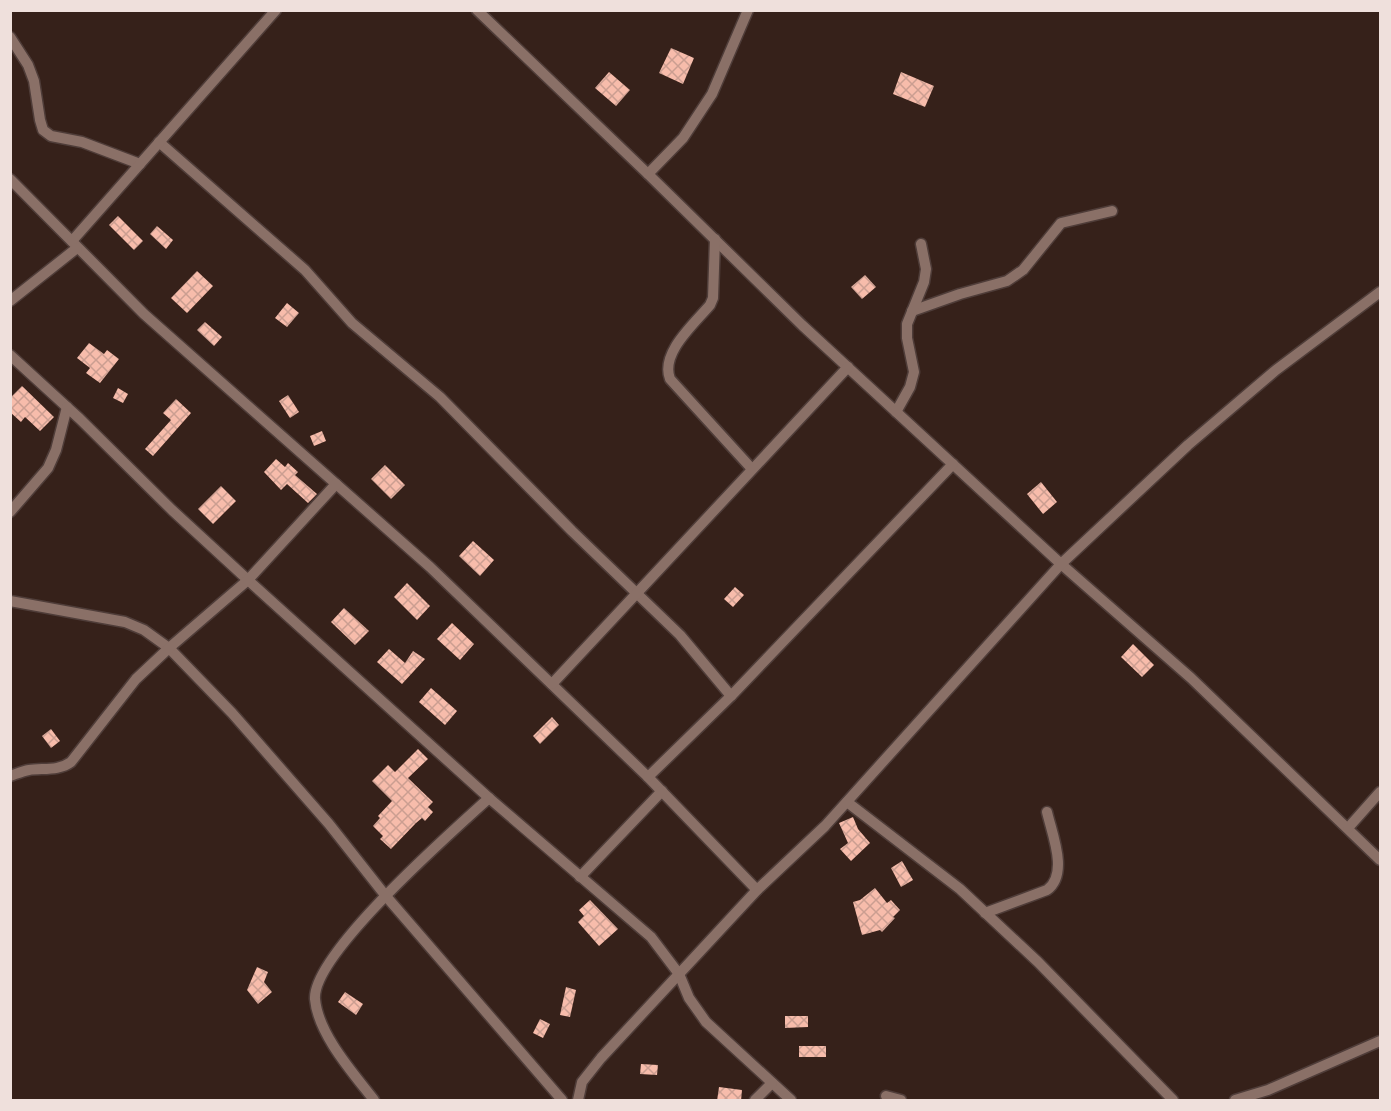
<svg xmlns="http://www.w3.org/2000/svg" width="1391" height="1111" font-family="Figtree,sans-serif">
	<defs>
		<pattern id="building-cross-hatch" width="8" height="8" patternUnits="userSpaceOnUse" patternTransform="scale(1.5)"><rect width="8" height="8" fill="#f7bcab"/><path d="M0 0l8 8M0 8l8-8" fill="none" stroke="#cb9e91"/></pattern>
	</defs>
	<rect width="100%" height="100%" fill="#36211a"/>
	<g fill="url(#building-cross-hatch)">
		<polygon points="671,48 694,58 683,84 659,73"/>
		<polygon points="609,72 630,90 616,106 595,88"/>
		<polygon points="901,72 934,86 925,107 893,94"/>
		<polygon points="118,216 143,241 134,250 109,225"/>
		<polygon points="157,226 173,240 166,249 150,234"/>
		<polygon points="197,271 213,286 187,313 171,298"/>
		<polygon points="865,275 876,287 862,299 851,287"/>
		<polygon points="287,303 299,313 287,327 275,318"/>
		<polygon points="205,322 222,337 214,346 197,330"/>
		<polygon points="89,343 104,354 107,350 119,359 100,383 86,373 90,368 77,358"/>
		<polygon points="22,386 54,417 40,431 25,417 21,422 10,412 10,398"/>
		<polygon points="118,388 128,394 123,403 113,398"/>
		<polygon points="288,395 299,412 290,418 279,401"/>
		<polygon points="176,399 191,413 153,456 145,449 171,420 163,413"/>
		<polygon points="322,431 326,441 314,446 310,436"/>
		<polygon points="276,459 285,467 288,463 298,472 295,475 317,494 308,503 287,484 281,490 264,472"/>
		<polygon points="385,465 405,485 391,499 371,479"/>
		<polygon points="1041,482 1057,502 1043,514 1027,494"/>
		<polygon points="221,486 236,501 213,524 198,509"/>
		<polygon points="473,541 494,560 480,576 459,556"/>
		<polygon points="407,583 430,606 417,620 394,597"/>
		<polygon points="735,587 744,595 733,607 724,599"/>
		<polygon points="344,608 369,631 355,645 331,622"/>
		<polygon points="452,623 474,644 460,660 437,639"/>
		<polygon points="1133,644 1154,665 1142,677 1121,657"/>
		<polygon points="389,649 405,663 413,651 425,659 402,684 377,662"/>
		<polygon points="431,688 457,711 445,725 419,702"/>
		<polygon points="552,717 559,725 540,744 533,736"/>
		<polygon points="51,729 60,741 51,748 42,736"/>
		<polygon points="418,749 428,759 408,778 433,802 428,807 433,812 425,821 422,818 416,823 391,849 380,839 383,836 373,826 380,818 378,816 392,801 372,781 388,765 395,772"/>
		<polygon points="853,817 858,829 870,843 851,861 840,849 848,843 839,823"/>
		<polygon points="902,861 913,880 901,887 891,868"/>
		<polygon points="875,888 887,903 891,900 900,910 893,917 895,918 882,932 880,930 862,935 853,902 860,900"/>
		<polygon points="590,900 618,929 599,946 578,922 584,916 579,910"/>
		<polygon points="257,967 268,972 264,982 272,992 258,1004 247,990"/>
		<polygon points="566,987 576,990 570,1017 560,1015"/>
		<polygon points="345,992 363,1004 356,1015 338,1002"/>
		<polygon points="785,1016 808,1016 808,1027 785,1028"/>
		<polygon points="540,1019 550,1024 543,1038 533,1033"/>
		<rect x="799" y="1046" width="27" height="11"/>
		<polygon points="641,1064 658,1065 657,1075 640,1074"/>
		<polygon points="719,1087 742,1090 741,1101 717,1101"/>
	</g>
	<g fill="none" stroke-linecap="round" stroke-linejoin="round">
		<g stroke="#4f3d39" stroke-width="13">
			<g id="street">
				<polyline points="477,10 648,174 802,325 1061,564 1191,678 1380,860"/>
				<polyline points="10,37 28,65 34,81 40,120 43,130 51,136 82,142 140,164"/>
				<polyline points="159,142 305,270 352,323 440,397 572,531 680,635 731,696"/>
				<polyline points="648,174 683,138 712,94 748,10"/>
				<polyline points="10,179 144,314 430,567 648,777 757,890"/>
				<path d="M715 239 713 298 710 305C694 324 660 353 670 379L752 469"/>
				<polyline points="72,241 276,10"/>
				<polyline points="10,301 77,248"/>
				<polyline points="912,311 960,294 1007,281 1023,270 1061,223 1112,211"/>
				<polyline points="10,355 80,419 172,510 248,580 489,798 651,937 679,974 689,998 706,1022 791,1100"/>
				<polyline points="896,412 910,387 914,372 907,338 907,324 924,282 926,269 921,244"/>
				<polyline points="10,512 48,468 56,450 67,407"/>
				<polyline points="10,601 125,622 144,630 169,648 232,713 329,824 385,895 562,1100"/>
				<polyline points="552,684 848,367"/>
				<path d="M10 776C16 774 23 771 29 770 43 768 59 771 71 762L136 679 169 648 248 580 336 484"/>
				<polyline points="648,777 731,696 953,464"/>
				<polyline points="847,802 960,889 1038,962 1173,1100"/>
				<polyline points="1348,828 1380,792"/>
				<polyline points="580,877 662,791"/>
				<path d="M985 913 1047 890C1069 874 1052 834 1047 812"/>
				<polyline points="886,1096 901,1100"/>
				<path d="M374 1100C353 1073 318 1034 315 999 312 954 453 831 489 798"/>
				<polyline points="578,1100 582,1082 601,1058 757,890 825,826 1061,564 1188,445 1276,370 1380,292"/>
				<polyline points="755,1100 772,1083"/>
				<polyline points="1235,1100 1268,1090 1380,1041"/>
			</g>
		</g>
		<use href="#street" stroke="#8a7067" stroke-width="10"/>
	</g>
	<rect width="1391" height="1111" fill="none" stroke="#efe0dc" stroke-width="24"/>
</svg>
